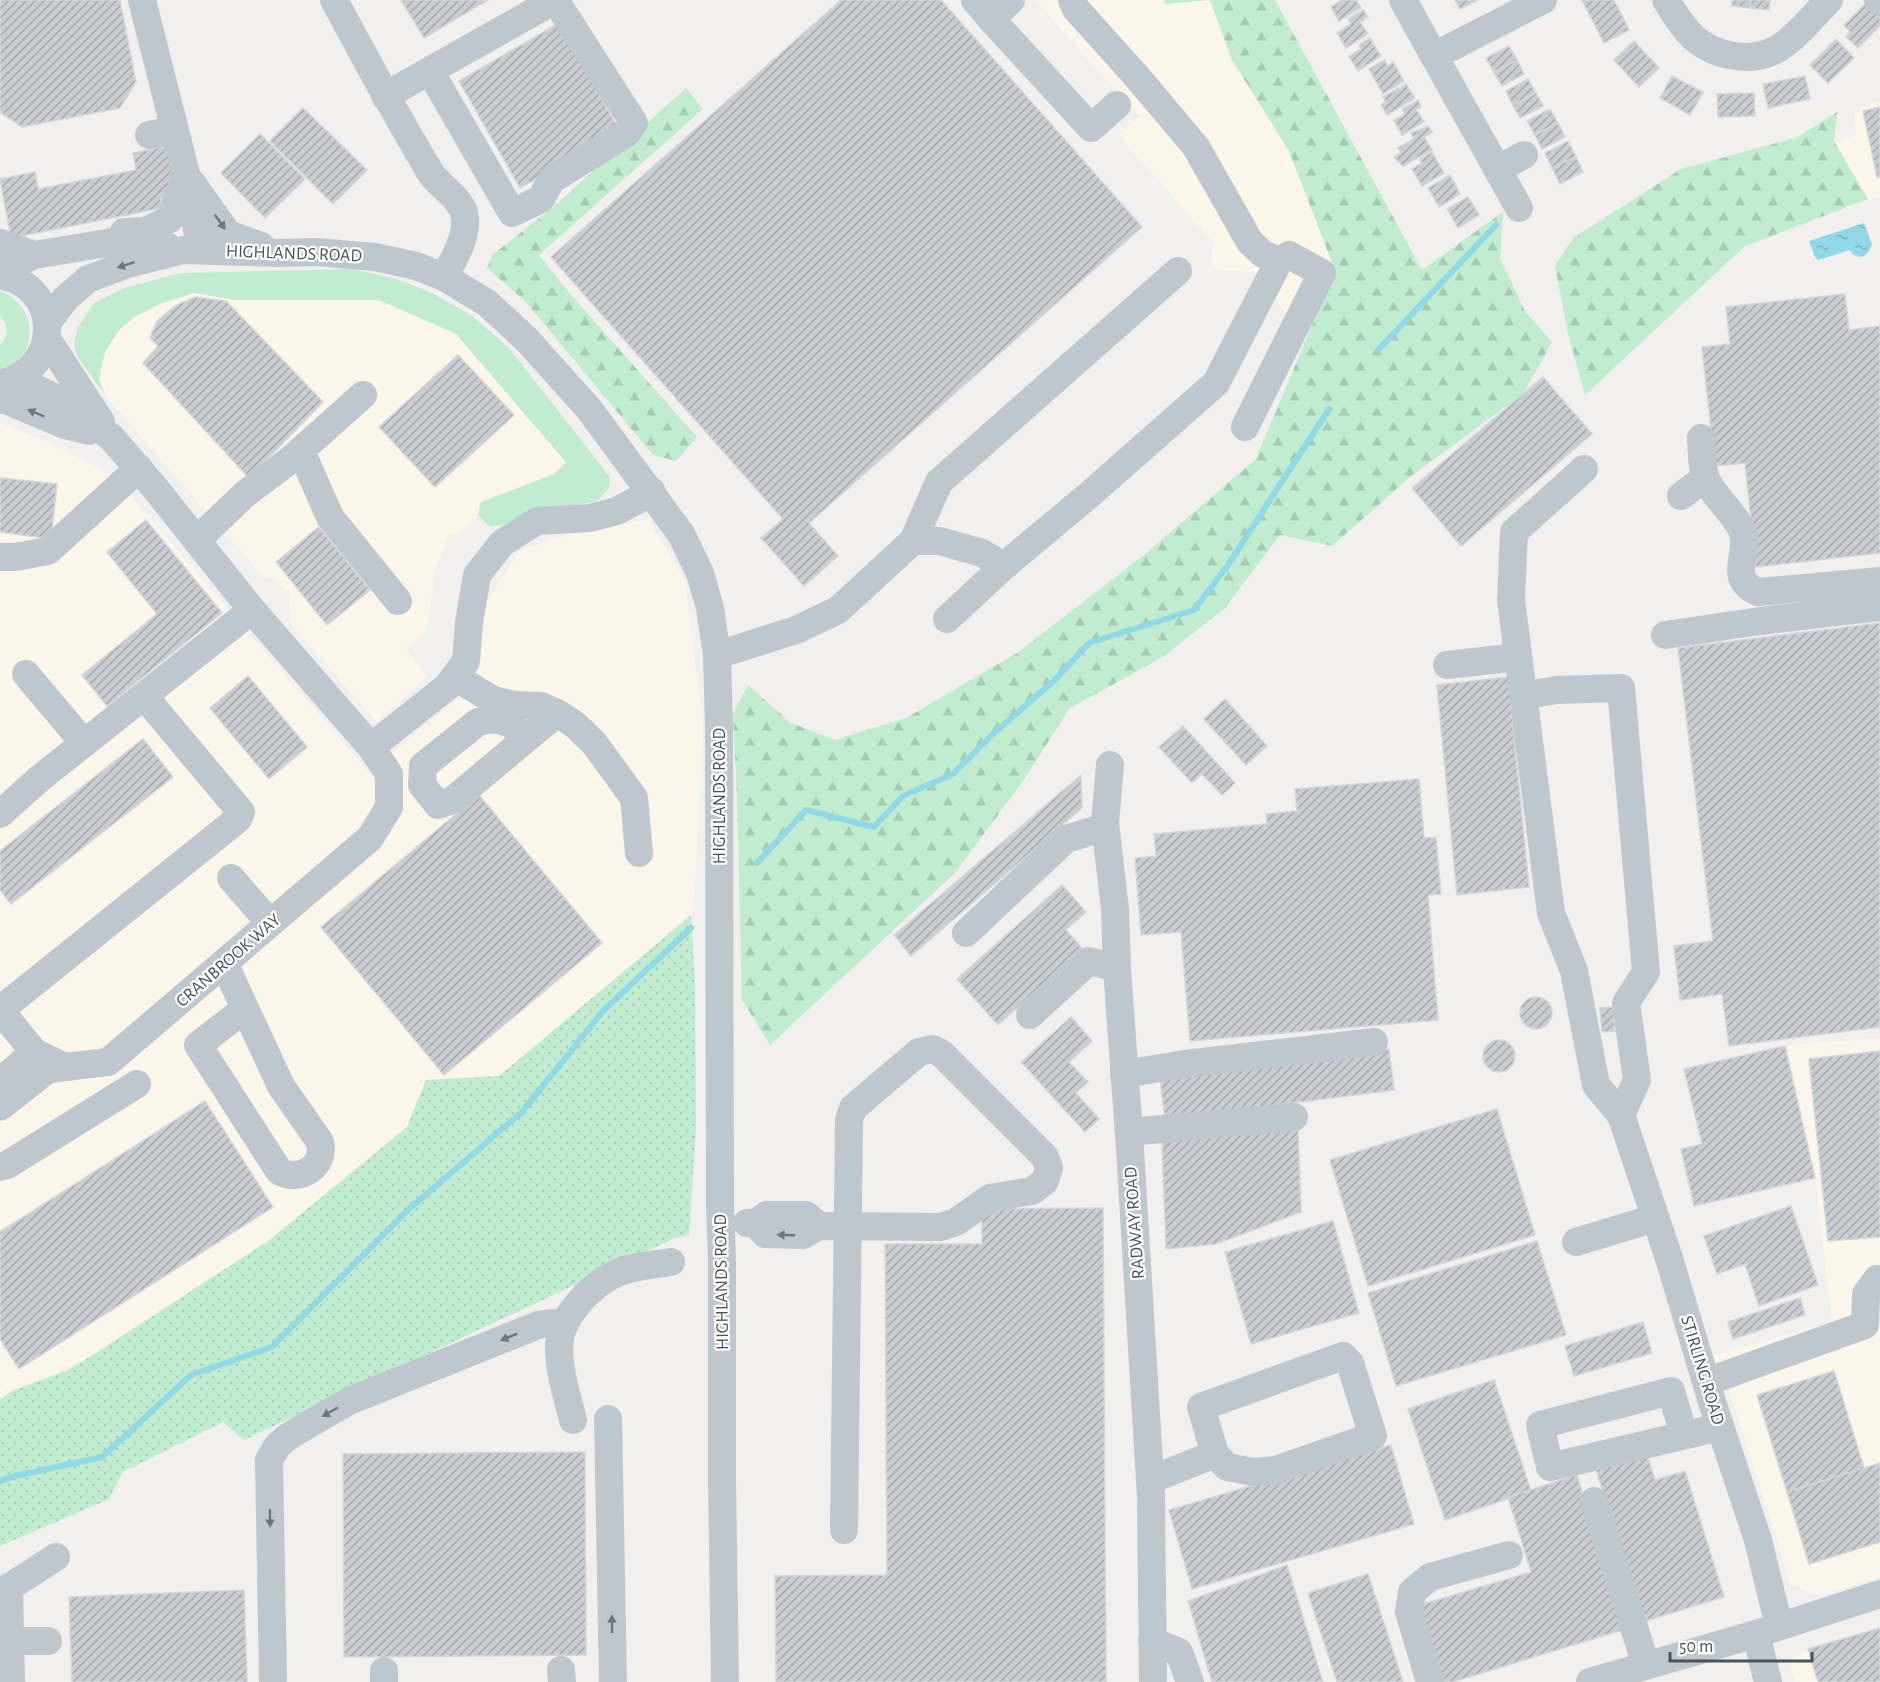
<svg xmlns="http://www.w3.org/2000/svg" width="1880" height="1682" font-family="'Alegreya Sans',sans-serif">
	<defs>
		<pattern id="forest-firs" width="22" height="20" patternUnits="userSpaceOnUse" patternTransform="scale(1.5)"><rect width="22" height="20" fill="#c1eccf"/><path d="M5 1l3.5 6h-7zM16 11l3.5 6h-7z" fill="#a7ccb4"/></pattern>
		<pattern id="park-dots" width="8" height="8" patternUnits="userSpaceOnUse" patternTransform="scale(1.5)"><rect width="8" height="8" fill="#c1eccf"/><path d="M2 2h.1M6 6h.1" fill="none" stroke="#a7ccb4" stroke-width="1.8" stroke-linecap="round"/></pattern>
		<pattern id="water-ripples" width="26" height="14" patternUnits="userSpaceOnUse" patternTransform="scale(1.5)"><rect width="26" height="14" fill="#91d9e6"/><path d="M2 4q2-2 4 0t4 0M15 11q2-2 4 0t4 0" fill="none" stroke="#78b3bd"/></pattern>
		<pattern id="building-hatch" width="6" height="6" patternUnits="userSpaceOnUse" patternTransform="scale(1.5)"><rect width="6" height="6" fill="#c9cdd1"/><path d="M-1 1l2-2M0 6l6-6M5 7l2-2" fill="none" stroke="#a5a9ad"/></pattern>
	</defs>
	<rect width="100%" height="100%" fill="#f2efef"/>
	<g fill="#fbf5ea">
		<polygon points="1035,0 1210,0 1232,60 1289,151 1335,270 1305,343 1259,273 1211,269 1213,242 1119,136 1139,116"/>
		<polygon points="1880,101 1880,196 1841,211 1829,146 1856,135 1854,111"/>
		<polygon points="194,293 234,300 379,300 456,334 566,462 554,474 481,502 478,515 458,534 450,533 435,570 427,632 406,648 427,677 377,722 292,625 288,592 275,580 261,574 105,395 99,379 105,352 119,330 136,316 160,304"/>
		<polygon points="0,423 38,438 113,475 369,773 475,684 485,604 520,551 564,536 648,519 685,580 703,727 695,890 691,915 499,1077 426,1080 407,1127 268,1241 85,1360 12,1391 0,1400"/>
		<polygon points="1880,1038 1880,1577 1818,1596 1790,1583 1730,1392 1714,1355 1832,1322 1815,1178 1785,1046"/>
		<polygon points="1880,1628 1880,1682 1795,1682 1789,1662 1808,1649"/>
	</g>
	<g fill="#c1eccf">
		<polygon points="352,269 394,278 432,293 472,316 509,348 610,477 609,488 597,501 556,509 506,524 490,527 478,515 481,502 554,474 566,462 456,334 379,300 234,300 194,293 160,304 136,316 119,330 105,352 99,379 105,395 77,356 74,344 78,327 94,303 127,287 181,273"/>
		<path d="M0 291C25 299 39 331 23 354 17 363 9 367 0 371V345C9 336 9 325 0 316Z"/>
	</g>
	<g fill="url(#forest-firs)">
		<polygon points="1164,0 1275,0 1422,270 1503,212 1500,258 1525,311 1552,342 1523,394 1410,477 1332,546 1280,535 1225,608 1163,657 1070,708 1023,781 955,873 770,1045 742,1000 737,799 733,714 748,685 791,723 835,740 906,718 1017,653 1144,555 1256,459 1335,270 1289,151 1232,60 1210,0 1166,4"/>
		<polygon points="686,88 703,109 539,255 571,295 697,437 676,461 653,455 525,301 487,268 492,255 551,209"/>
		<polygon points="1837,112 1834,141 1868,199 1745,246 1585,395 1568,334 1555,266 1573,238 1681,169 1798,137"/>
	</g>
	<polygon fill="url(#park-dots)" points="691,915 695,980 696,1130 689,1235 675,1238 244,1440 223,1422 123,1472 109,1499 0,1546 0,1400 12,1391 66,1371 85,1360 268,1241 407,1127 426,1080 499,1076"/>
	<path fill="url(#water-ripples)" d="M1864 223 1872 244C1868 257 1859 262 1849 250L1822 259 1818 260 1815 257 1809 241Z"/>
	<g fill="none" stroke-linecap="round" stroke-linejoin="round">
		<g stroke="#91d9e6" stroke-width="6">
			<polyline points="1379,349 1496,225"/>
			<polyline points="757,863 806,810 874,827 903,796 953,774 991,736 1057,678 1089,643 1194,610 1228,565 1329,409"/>
			<polyline points="0,1481 15,1476 102,1457 191,1375 272,1347 409,1209 522,1112 603,1011 691,928"/>
		</g>
	</g>
	<g fill="url(#building-hatch)" stroke="#d4d6da" stroke-width="1.5">
		<polygon points="0,0 120,0 136,82 120,108 22,127 0,112"/>
		<polygon points="401,0 488,0 424,38"/>
		<polygon points="841,0 941,0 1142,227 809,523 838,556 804,586 761,538 783,519 551,257"/>
		<polygon points="1342,0 1356,0 1361,8 1339,21 1331,7"/>
		<polygon points="1455,0 1478,0 1460,9"/>
		<polygon points="1582,0 1614,0 1629,30 1604,43"/>
		<polygon points="1732,0 1751,0 1750,8 1732,6"/>
		<polygon points="1751,0 1770,0 1769,10 1750,8"/>
		<polygon points="1867,2 1880,15 1880,26 1858,48 1846,37 1850,32 1844,25"/>
		<polygon points="1363,10 1368,17 1360,22 1368,34 1346,48 1337,33 1351,24 1348,19"/>
		<polygon points="559,23 620,131 520,188 459,81"/>
		<polygon points="1370,38 1381,56 1358,71 1349,56 1361,49 1359,45"/>
		<polygon points="1836,39 1854,58 1828,83 1810,65"/>
		<polygon points="1634,41 1659,68 1639,87 1614,60"/>
		<polygon points="1509,46 1517,60 1494,72 1486,58"/>
		<polygon points="1384,60 1388,66 1393,62 1404,81 1383,94 1369,69"/>
		<polygon points="1517,60 1524,74 1502,86 1494,72"/>
		<polygon points="1672,76 1703,92 1690,115 1660,98"/>
		<polygon points="1805,76 1810,99 1768,108 1763,84"/>
		<polygon points="1528,79 1536,93 1513,105 1506,91"/>
		<polygon points="1406,84 1415,98 1387,115 1381,105 1386,102 1383,97"/>
		<polygon points="1536,93 1543,106 1520,118 1513,105"/>
		<polygon points="1754,93 1755,116 1718,117 1717,94"/>
		<polygon points="1418,100 1421,107 1416,109 1424,122 1402,135 1394,120 1405,114 1402,109"/>
		<polygon points="1880,107 1880,177 1877,177 1863,111"/>
		<polygon points="303,108 367,170 333,204 270,141"/>
		<polygon points="1550,109 1558,123 1535,135 1527,121"/>
		<polygon points="1558,123 1565,137 1542,149 1535,135"/>
		<polygon points="1428,126 1432,132 1424,137 1432,150 1403,166 1394,157 1401,152 1398,148 1414,139 1411,133"/>
		<polygon points="260,134 305,179 265,218 221,173"/>
		<polygon points="1568,141 1576,157 1552,168 1545,153"/>
		<polygon points="167,146 177,194 160,198 162,208 11,238 0,179 35,172 38,189 136,170 133,153"/>
		<polygon points="1432,152 1444,173 1422,186 1412,169 1422,163 1420,159"/>
		<polygon points="1576,157 1583,172 1560,184 1552,168"/>
		<polygon points="1450,175 1460,194 1439,207 1428,188"/>
		<polygon points="1468,197 1479,215 1458,228 1447,209"/>
		<polygon points="1845,294 1849,330 1880,326 1880,553 1756,567 1745,463 1715,466 1702,347 1730,344 1726,307"/>
		<polygon points="195,297 226,301 323,402 249,478 143,363 158,346 150,338 157,321 175,306"/>
		<polygon points="458,355 514,415 435,487 379,427"/>
		<polygon points="1543,377 1592,434 1461,546 1412,488"/>
		<polygon points="0,478 57,484 51,539 0,532"/>
		<polygon points="146,520 222,613 107,706 82,675 157,614 107,552"/>
		<polygon points="319,527 370,590 327,625 276,562"/>
		<polygon points="1880,623 1880,1027 1729,1046 1722,994 1680,1000 1674,946 1713,941 1678,648"/>
		<polygon points="248,676 307,747 269,779 210,708"/>
		<polygon points="1508,677 1529,887 1457,895 1437,685"/>
		<polygon points="1225,699 1267,746 1246,765 1204,719"/>
		<polygon points="1183,726 1235,783 1222,795 1202,774 1192,783 1159,747"/>
		<polygon points="143,739 173,777 11,904 0,890 0,851"/>
		<polygon points="1081,775 1082,808 911,956 894,935"/>
		<polygon points="1419,779 1424,838 1436,837 1441,894 1428,895 1438,1020 1190,1041 1181,932 1141,935 1135,858 1156,856 1154,834 1267,824 1266,814 1297,811 1295,789"/>
		<polygon points="479,795 602,943 444,1075 321,927"/>
		<polygon points="1062,885 1086,912 1066,930 1083,949 998,1025 957,979"/>
		<circle cx="1536" cy="1013" r="16"/>
		<polygon points="1613,1007 1615,1031 1602,1032 1600,1008"/>
		<polygon points="1071,1017 1092,1041 1069,1062 1088,1082 1076,1093 1099,1119 1085,1132 1021,1062"/>
		<circle cx="1499" cy="1056" r="16"/>
		<polygon points="1785,1046 1815,1178 1694,1206 1681,1149 1702,1144 1684,1069"/>
		<polygon points="1389,1049 1394,1090 1165,1119 1160,1078"/>
		<polygon points="1880,1051 1880,1237 1828,1241 1809,1059"/>
		<polygon points="205,1101 273,1207 19,1369 0,1339 0,1232"/>
		<polygon points="1497,1109 1535,1235 1368,1286 1330,1160"/>
		<polygon points="1298,1130 1301,1212 1216,1244 1166,1249 1162,1141"/>
		<polygon points="1791,1206 1818,1285 1759,1306 1745,1264 1717,1274 1704,1236"/>
		<polygon points="1103,1208 1106,1682 776,1682 775,1576 887,1575 885,1244 982,1244 982,1209"/>
		<polygon points="1333,1221 1359,1313 1251,1344 1225,1252"/>
		<polygon points="1537,1241 1566,1335 1396,1386 1368,1293"/>
		<polygon points="1800,1298 1805,1315 1733,1339 1728,1322"/>
		<polygon points="1643,1322 1652,1353 1574,1376 1565,1346"/>
		<polygon points="1834,1371 1864,1468 1787,1492 1757,1395"/>
		<polygon points="1494,1380 1531,1491 1445,1520 1408,1409"/>
		<polygon points="1391,1445 1414,1524 1192,1589 1169,1510"/>
		<polygon points="585,1452 586,1655 344,1657 343,1454"/>
		<polygon points="1647,1455 1655,1480 1685,1471 1724,1597 1642,1622 1596,1469"/>
		<polygon points="1880,1463 1880,1542 1809,1564 1787,1492"/>
		<polygon points="1577,1475 1622,1630 1453,1682 1443,1682 1420,1605 1531,1572 1508,1497"/>
		<polygon points="1287,1565 1323,1682 1212,1682 1188,1601"/>
		<polygon points="1368,1574 1403,1682 1337,1682 1308,1593"/>
		<polygon points="244,1590 247,1682 72,1682 69,1597"/>
		<polygon points="1880,1628 1880,1682 1818,1682 1808,1649"/>
	</g>
	<g fill="none" stroke-linecap="round" stroke-linejoin="round">
		<g stroke="#bec7cd" stroke-width="28">
			<polyline points="142,0 186,174 201,250"/>
			<path d="M334 0C365 58 396 115 430 172 440 188 463 198 465 218 467 238 453 261 444 277"/>
			<polyline points="975,0 991,19 1011,0"/>
			<polyline points="1072,0 1076,9 1138,78 1196,147 1250,242 1263,254 1279,261"/>
			<polyline points="1403,0 1434,56"/>
			<path d="M1666 0C1674 13 1682 27 1693 37 1715 57 1753 64 1779 48 1798 36 1813 16 1829 0"/>
			<polyline points="1878,0 1880,2"/>
			<polyline points="991,19 1091,128 1117,105"/>
			<polyline points="430,71 512,213 541,199 551,180 627,133 634,123 555,0"/>
			<polyline points="385,96 555,0"/>
			<polyline points="149,135 174,130"/>
			<polyline points="1498,169 1524,155"/>
			<polyline points="192,183 228,234 261,246"/>
			<polyline points="1519,208 1434,56 1543,0"/>
			<polyline points="124,232 145,231 170,219 185,176"/>
			<polyline points="0,243 34,255"/>
			<polyline points="0,271 34,255 113,242 156,243 167,246"/>
			<path d="M0 275C63 287 62 369 1 384"/>
			<polyline points="47,323 65,299 88,279 128,264 183,250 278,253 316,252 375,257 416,266 444,277 487,303 527,340 589,409 681,534 700,573 710,608 717,655 719,727 720,1206 722,1258 722,1481 725,1682"/>
			<polyline points="47,339 101,422"/>
			<polyline points="0,400 6,400 65,425 89,431"/>
			<path d="M1701 438C1702 450 1701 465 1705 476 1709 491 1735 514 1742 530 1752 552 1725 578 1758 592L1880 581"/>
			<polyline points="301,451 330,517 398,601"/>
			<polyline points="1584,469 1514,532 1511,600 1551,913 1574,971 1596,1085 1621,1115 1669,1258 1712,1402 1758,1540 1779,1626"/>
			<polyline points="1681,496 1705,478"/>
			<polyline points="197,540 245,494 289,461 363,395"/>
			<polyline points="913,541 940,541 982,553 1004,566 1089,495 1216,383 1279,261 1289,255 1322,273 1245,427"/>
			<polyline points="0,557 16,557 48,551 139,468"/>
			<polyline points="252,610 371,747"/>
			<polyline points="947,619 1004,566"/>
			<polyline points="1665,635 1760,621 1880,607"/>
			<polyline points="717,655 796,630 838,610 913,541 939,482 1178,271"/>
			<polyline points="1447,665 1518,657"/>
			<polyline points="26,674 84,743"/>
			<polyline points="455,677 493,700 515,705 541,706 557,713 574,724 594,743 634,798 639,853"/>
			<polyline points="1523,696 1556,690 1621,688 1646,972 1626,1003 1637,1080 1621,1115"/>
			<polyline points="525,739 511,724 495,719 478,722 423,766 422,785 438,805 453,800 557,713"/>
			<polyline points="1110,765 1105,823 1115,909 1117,968 1130,1149 1151,1497 1153,1682"/>
			<polyline points="0,814 39,779 252,610 155,488 111,437 56,398 28,385 10,382"/>
			<polyline points="231,878 270,923"/>
			<polyline points="966,933 1066,839 1105,827"/>
			<path d="M224 963 281 1086 320 1142C326 1166 300 1183 279 1171L198 1045 245 1009"/>
			<polyline points="0,1010 34,1052 65,1067 108,1062 370,838 389,807 389,774 371,747 448,686 466,661 469,623 477,575 502,543 537,521 590,518 617,511 652,492"/>
			<polyline points="0,1010 238,819 241,812 144,696"/>
			<polyline points="1030,1015 1089,961 1117,968"/>
			<polyline points="1124,1074 1185,1064 1374,1042"/>
			<polyline points="0,1082 34,1052"/>
			<polyline points="0,1107 47,1070 65,1067"/>
			<polyline points="1129,1132 1294,1117"/>
			<polyline points="0,1167 7,1165 137,1084"/>
			<polyline points="747,1223 755,1223 767,1215 806,1215 819,1226"/>
			<polyline points="755,1223 765,1234 803,1235 819,1226 941,1227 956,1222 990,1198 1032,1191 1045,1181 1049,1168 1045,1157 942,1054 933,1049 919,1052 853,1108 849,1120 844,1530"/>
			<polyline points="1576,1242 1655,1218"/>
			<polyline points="1706,1382 1865,1325 1866,1294 1877,1279 1880,1279"/>
			<polyline points="608,1419 613,1682"/>
			<path d="M573 1420C567 1396 559 1372 559 1347 560 1316 590 1286 617 1273 633 1266 654 1265 671 1262"/>
			<polyline points="1684,1435 1671,1391 1540,1425 1550,1467 1720,1427"/>
			<polyline points="1150,1480 1215,1454 1201,1407 1343,1356 1350,1363 1373,1436 1276,1470 1253,1472 1227,1467 1215,1454"/>
			<polyline points="1594,1501 1646,1665"/>
			<polyline points="9,1587 11,1682"/>
			<polyline points="0,1592 5,1590 56,1557"/>
			<polyline points="1756,1634 1768,1682"/>
			<polyline points="11,1641 48,1641"/>
			<polyline points="1152,1641 1179,1652 1190,1682"/>
			<polyline points="561,1670 562,1682"/>
			<polyline points="384,1671 384,1682"/>
			<polyline points="273,1682 269,1460 278,1445 289,1436 349,1401 538,1325 551,1323 565,1323"/>
			<polyline points="1430,1682 1409,1612 1412,1592 1430,1577 1509,1555"/>
			<polyline points="1590,1682 1756,1634 1880,1594"/>
		</g>
	</g>
	<defs><path id="oneway-solid" d="M-6-.8H1V-3.2L6.5 0L1 3.2V.8H-6Z" transform="scale(1.5)"/></defs>
	<g fill="#6b767d">
		<use href="#oneway-solid" transform="translate(220 222) rotate(55)"/>
		<use href="#oneway-solid" transform="translate(126 265) rotate(162)"/>
		<use href="#oneway-solid" transform="translate(36 413) rotate(-157)"/>
		<use href="#oneway-solid" transform="translate(786 1235) rotate(-178)"/>
		<use href="#oneway-solid" transform="translate(509 1337) rotate(158)"/>
		<use href="#oneway-solid" transform="translate(330 1412) rotate(150)"/>
		<use href="#oneway-solid" transform="translate(270 1518) rotate(89)"/>
		<use href="#oneway-solid" transform="translate(612 1624) rotate(-91)"/>
	</g>
	<g text-anchor="middle" stroke-width="4.5" stroke-linejoin="round" paint-order="stroke">
		<g font-size="18" fill="#48545b" stroke="#fff">
			<text transform="translate(294 253) rotate(2)" y="6">HIGHLANDS ROAD</text>
			<text transform="translate(719 796) rotate(-90)" y="6">HIGHLANDS ROAD</text>
			<text transform="translate(228 960) rotate(-41)" y="6">CRANBROOK WAY</text>
			<text transform="translate(1134 1223) rotate(-94)" y="6">RADWAY ROAD</text>
			<text transform="translate(721 1282) rotate(-91)" y="6">HIGHLANDS ROAD</text>
			<text transform="translate(1703 1370) rotate(73)" y="6">STIRLING ROAD</text>
		</g>
	</g>
	<path d="M1670 1652v9h142v-9" fill="none" stroke="#48545b" stroke-width="3"/>
	<text x="1679" y="1652" font-size="18" fill="#48545b" stroke="#ffffff" stroke-width="4.5" paint-order="stroke">50 m</text>
</svg>
